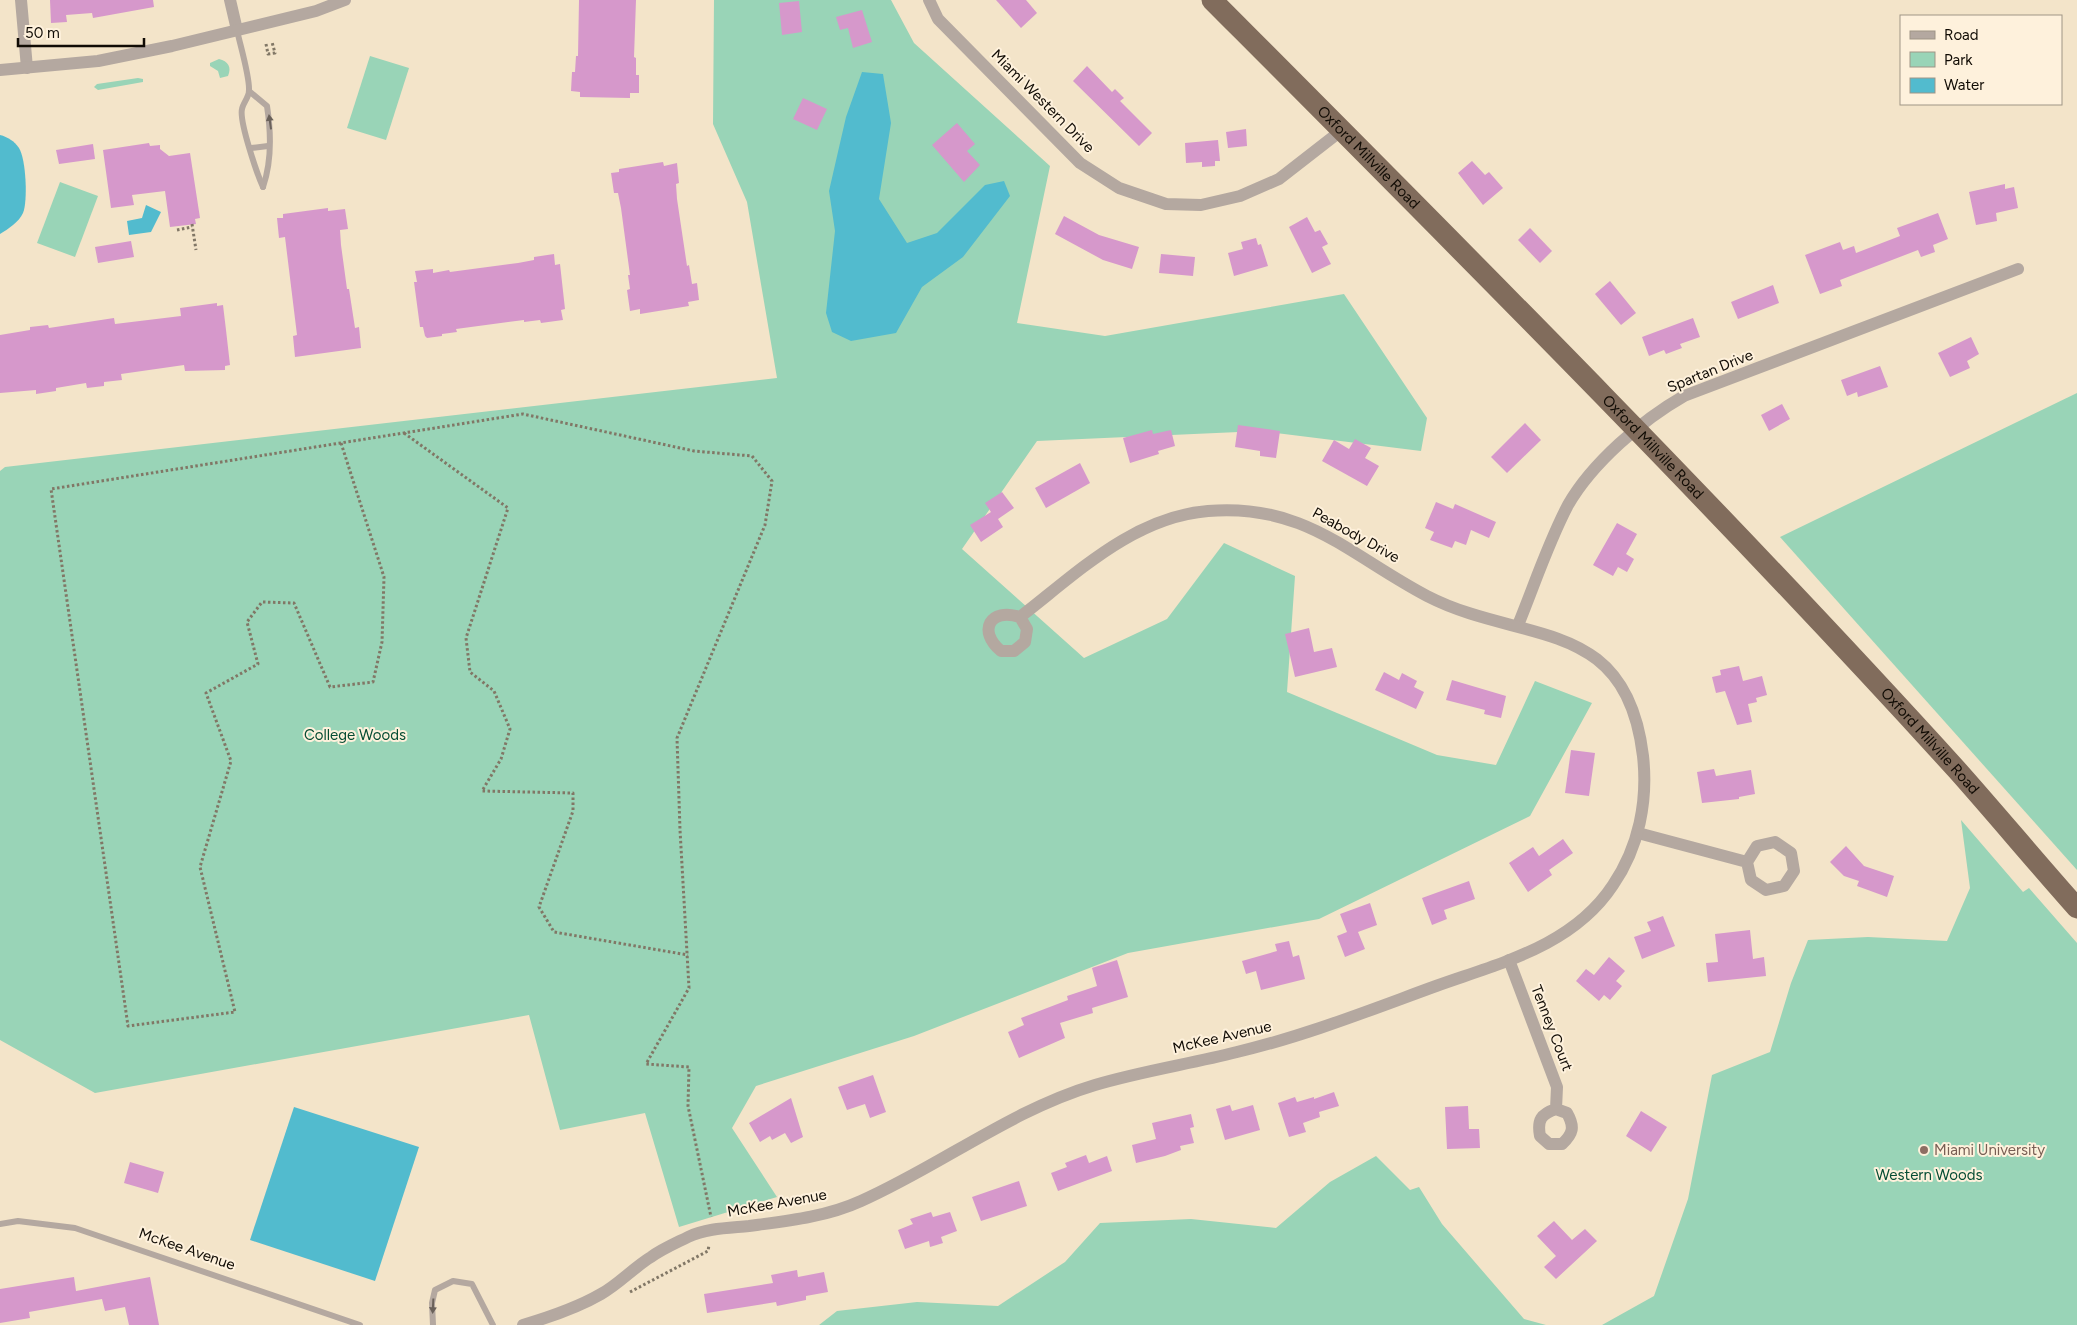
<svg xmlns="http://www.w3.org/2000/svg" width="2077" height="1325" font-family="Figtree,sans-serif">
	<rect width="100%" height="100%" fill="#f3e4c9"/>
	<g fill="#99d4b7">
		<polygon points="714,0 891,0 914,43 1050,166 1017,323 1105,336 1344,294 1427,418 1421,451 1261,431 1037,441 962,549 1084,658 1167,619 1224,543 1295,576 1287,692 1437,755 1496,765 1535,681 1592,703 1530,816 1319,919 1128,953 914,1036 756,1086 732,1128 777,1197 679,1227 645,1113 560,1130 529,1015 95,1093 0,1040 0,471 5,467 777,378 747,202 713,124"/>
		<polygon points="370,56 409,68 386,140 347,128"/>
		<path d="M219 59C228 61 232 67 228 76L220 78 218 71 210 66V63Z"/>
		<polygon points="138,78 143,79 143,82 98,90 94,87 97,84"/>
		<polygon points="60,182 98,196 75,257 37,243"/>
		<polygon points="2077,393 2077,870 1780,537"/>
		<polygon points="1961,820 2023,892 2029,888 2077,943 2077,1325 1602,1325 1654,1296 1688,1199 1712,1075 1770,1052 1791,983 1808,940 1868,937 1947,941 1970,888"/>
		<polygon points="1376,1156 1410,1190 1419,1187 1442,1224 1524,1319 1546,1325 819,1325 837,1311 917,1302 998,1306 1065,1262 1100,1223 1191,1219 1276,1228 1330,1182"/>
	</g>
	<g fill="#52bbce">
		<polygon points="862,72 883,74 891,123 879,199 907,243 937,233 985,185 1004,181 1010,196 963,257 922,287 896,333 851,341 832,332 826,313 835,231 829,191 846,117"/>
		<path d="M0 135C8 137 14 141 19 148 26 159 28 201 23 213 19 222 8 229 0 234Z"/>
		<polygon points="146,205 161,212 151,232 129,235 127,221 142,218"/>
		<polygon points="294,1107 419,1147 375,1281 250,1240"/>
	</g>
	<g fill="#d698cb">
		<polygon points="50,0 153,0 154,7 93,18 92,13 66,15 67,22 51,23"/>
		<polygon points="579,0 636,0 634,57 636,58 636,75 639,75 639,93 630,93 630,98 580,97 580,92 571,91 572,72 575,72 576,56 578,56"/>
		<polygon points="996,0 1026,0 1037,13 1021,28"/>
		<polygon points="799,1 802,32 782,35 779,3"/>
		<polygon points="862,10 872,42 853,48 848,28 840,30 836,17"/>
		<polygon points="1087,66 1112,92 1115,89 1124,98 1120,101 1152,133 1139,146 1073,81"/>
		<polygon points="803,98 827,109 817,130 793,119"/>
		<polygon points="957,123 975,144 967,151 980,165 964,182 932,145"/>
		<polygon points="1246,129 1247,146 1228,148 1226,132"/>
		<polygon points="1218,140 1220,161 1215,161 1215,166 1202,167 1202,162 1186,163 1185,143"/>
		<polygon points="149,143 150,146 160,145 160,149 169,156 190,153 200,218 195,219 196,224 170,227 165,191 132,195 134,205 111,208 103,150"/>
		<polygon points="93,144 95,159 59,164 56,150"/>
		<polygon points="1472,161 1485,175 1489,172 1503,188 1483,205 1458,173"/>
		<polygon points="663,162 664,166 677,163 679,183 676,184 677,199 687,266 689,265 692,284 697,283 699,300 688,302 689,306 640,314 640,309 630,311 627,290 630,289 628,275 630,275 621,208 618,193 614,193 611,173 619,172 619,169"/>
		<polygon points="2005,184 2005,189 2014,187 2018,208 1996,213 1997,221 1976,225 1969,192"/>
		<polygon points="328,208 328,211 345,209 348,229 340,230 341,245 347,289 349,289 355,328 359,327 361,348 295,357 293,336 297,335 285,237 279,238 277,218 283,218 283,214"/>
		<polygon points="1938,213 1948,239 1933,245 1935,252 1921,257 1918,250 1840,280 1842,286 1820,294 1805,255 1840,242 1843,250 1854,246 1856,253 1900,236 1897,228"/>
		<polygon points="1064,216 1099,235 1139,247 1132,269 1103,260 1055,234"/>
		<polygon points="1307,217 1315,232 1320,230 1328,244 1322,247 1331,264 1312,273 1289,227"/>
		<polygon points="1530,228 1552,251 1540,263 1518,240"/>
		<polygon points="1256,238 1258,245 1261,244 1268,266 1234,276 1228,253 1243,249 1241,242"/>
		<polygon points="131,241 134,257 98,263 95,247"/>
		<polygon points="554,254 555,265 560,264 565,309 561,310 563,320 541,323 540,320 524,322 524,320 456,329 457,332 442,334 442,336 427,338 425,336 423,327 420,327 414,282 417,282 415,271 433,269 433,273 449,270 450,272 518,263 534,260 534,257"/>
		<polygon points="1161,254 1195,257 1193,276 1159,273"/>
		<polygon points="1610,281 1636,313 1621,325 1595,294"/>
		<polygon points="1773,285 1779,303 1738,319 1731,302"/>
		<polygon points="217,303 217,306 223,305 226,330 230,365 225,366 225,370 185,371 184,365 121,374 122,380 104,382 104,386 87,388 86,383 56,388 56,391 36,394 36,390 0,393 0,335 30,330 30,327 48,325 49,328 114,318 115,324 181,316 180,308"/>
		<polygon points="1693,318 1700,337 1680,344 1682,348 1666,354 1664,350 1649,356 1642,337"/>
		<polygon points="1971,337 1979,354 1967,361 1970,368 1950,377 1938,353"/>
		<polygon points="1880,366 1888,387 1858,397 1857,392 1847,396 1841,380"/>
		<polygon points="1782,404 1790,419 1769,431 1761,415"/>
		<polygon points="1525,423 1541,440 1507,473 1491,457"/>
		<polygon points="1238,425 1280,431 1276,458 1260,456 1260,451 1235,447"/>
		<polygon points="1152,430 1153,434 1171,430 1175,446 1158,451 1159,454 1130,463 1123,438"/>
		<polygon points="1355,439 1371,448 1365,458 1379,466 1367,486 1322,461 1334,440 1349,449"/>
		<polygon points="1080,463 1090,483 1046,508 1035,488"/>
		<polygon points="1002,492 1014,508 998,519 1003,527 981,542 970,525 991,512 985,503"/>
		<polygon points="1436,502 1453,509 1455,504 1496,522 1489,538 1471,530 1466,545 1455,541 1452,548 1430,540 1434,532 1425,528"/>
		<polygon points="1617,523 1637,534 1626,554 1634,559 1627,572 1618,567 1613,576 1593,565"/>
		<polygon points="1309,628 1314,652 1332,648 1337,667 1295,677 1285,634"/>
		<polygon points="1739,666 1743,681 1762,676 1767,695 1756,698 1757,702 1748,704 1752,722 1737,725 1725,691 1716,693 1712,677 1721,675 1720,670"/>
		<polygon points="1384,672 1399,680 1402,673 1417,681 1414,687 1424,692 1416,709 1375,690"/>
		<polygon points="1452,680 1506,696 1501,718 1484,714 1485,710 1446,700"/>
		<polygon points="1571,750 1595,753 1589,796 1565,793"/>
		<polygon points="1714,769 1716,776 1751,770 1755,794 1739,797 1739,799 1702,803 1697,772"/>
		<polygon points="1563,839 1573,853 1549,870 1552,875 1528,892 1509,863 1533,847 1539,856"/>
		<polygon points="1846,846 1864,866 1894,876 1887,897 1857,886 1859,881 1844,876 1830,862"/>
		<polygon points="1469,881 1475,899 1444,910 1447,919 1432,925 1422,898"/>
		<polygon points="1370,903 1377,925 1358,932 1365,949 1345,957 1337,936 1347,932 1340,914"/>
		<polygon points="1663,916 1675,946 1642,959 1634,937 1651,931 1647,922"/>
		<polygon points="1750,930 1753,959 1764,957 1766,976 1708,982 1706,963 1718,962 1715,934"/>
		<polygon points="1289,941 1293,957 1299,955 1305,979 1261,990 1256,971 1246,974 1242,961 1277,951 1275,944"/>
		<polygon points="1609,957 1625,971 1616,981 1622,986 1610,1000 1604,995 1599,1001 1576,981 1586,969 1594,975"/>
		<polygon points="1117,960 1128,997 1092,1008 1093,1013 1060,1023 1065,1038 1019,1058 1008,1032 1024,1025 1021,1018 1068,1000 1067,996 1097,986 1092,968"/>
		<polygon points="873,1075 886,1112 870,1118 865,1104 847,1110 838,1087"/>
		<polygon points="1334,1092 1339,1106 1319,1112 1320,1117 1303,1123 1306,1132 1289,1137 1278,1103 1295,1097 1297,1102 1314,1097 1314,1099"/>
		<polygon points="791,1098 803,1137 791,1143 785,1133 772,1140 770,1136 760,1142 749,1123"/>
		<polygon points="1230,1105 1232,1111 1253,1105 1260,1130 1225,1140 1216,1109"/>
		<polygon points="1468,1106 1469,1129 1479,1129 1480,1148 1447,1149 1445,1107"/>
		<polygon points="1641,1111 1667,1127 1651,1152 1626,1136"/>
		<polygon points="1191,1114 1194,1127 1190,1128 1194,1143 1180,1146 1181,1150 1165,1156 1136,1163 1132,1145 1156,1139 1152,1123"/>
		<polygon points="1086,1155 1089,1163 1107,1156 1112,1171 1058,1191 1051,1173 1067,1167 1065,1163"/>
		<polygon points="130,1162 164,1172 158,1193 124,1183"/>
		<polygon points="1019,1181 1027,1206 981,1221 972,1197"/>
		<polygon points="931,1212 933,1217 950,1212 957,1231 941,1237 943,1243 930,1247 929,1241 905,1249 898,1230 913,1224 910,1219"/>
		<polygon points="1554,1221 1572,1240 1585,1229 1597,1241 1556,1279 1544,1267 1556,1256 1537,1236"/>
		<polygon points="797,1270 798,1277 824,1272 828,1292 806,1296 806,1300 777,1306 776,1302 707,1313 704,1294 773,1283 771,1275"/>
		<polygon points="74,1277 76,1291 150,1277 159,1325 129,1325 125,1307 105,1311 102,1299 29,1312 30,1318 0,1323 0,1289"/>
	</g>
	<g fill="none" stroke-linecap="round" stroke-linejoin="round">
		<g stroke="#817766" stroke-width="3" stroke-dasharray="2.5 2.5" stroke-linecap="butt">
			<polyline points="266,44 268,54 275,53 272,42"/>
			<polyline points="192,224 196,250"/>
			<polyline points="177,230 192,227"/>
			<polyline points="404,433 508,508 466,638 470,672 494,691 510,729 501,759 482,791 573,793 573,811 539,907 554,932 688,955"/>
			<polyline points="341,443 384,577 382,642 373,682 330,687 294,603 262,602 247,622 258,664 206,693 231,761 200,867 235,1012 128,1026 51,489 523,414 694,451 752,456 772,481 765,525 677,738 680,830 689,988 646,1064 689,1067 688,1106 711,1217"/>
			<polyline points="630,1292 708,1251 709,1245"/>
		</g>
		<g stroke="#b4a8a0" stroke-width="6">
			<path d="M237 30C240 45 250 77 249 91 249 97 243 103 242 109 239 121 257 174 263 187"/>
			<path d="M249 91 267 106C271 132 272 161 263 187"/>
			<polyline points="251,148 268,146"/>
			<polyline points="0,1224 18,1221 75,1228 360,1325"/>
			<polyline points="433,1325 432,1303 435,1290 453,1281 472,1284 493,1325"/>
		</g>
		<g stroke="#b4a8a0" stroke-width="12">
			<polyline points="21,0 27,68"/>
			<polyline points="230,0 237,30"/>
			<polyline points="929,0 938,19 1080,163 1119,188 1166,204 1201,205 1240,196 1279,179 1342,130"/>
			<polyline points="0,70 98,61 172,46 316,11 345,0"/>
			<path d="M1518 625C1534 586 1548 543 1568 505 1592 463 1642 420 1684 396L2018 269"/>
			<polyline points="1638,833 1747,862 1751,880 1766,890 1784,886 1794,871 1791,853 1775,842 1757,846 1747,862"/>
			<path d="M1509 960 1557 1087 1556 1109C1541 1114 1537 1120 1540 1136L1549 1144H1562C1573 1134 1575 1127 1567 1113L1556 1109"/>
			<path d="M523 1325C550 1317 577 1308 601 1294 619 1284 633 1268 651 1257 662 1249 676 1243 688 1237 707 1228 729 1228 749 1226 787 1221 826 1217 861 1201 940 1166 1011 1110 1095 1085 1142 1071 1190 1064 1237 1052 1305 1036 1370 1010 1436 986 1500 963 1573 946 1613 885 1639 847 1648 801 1643 756 1626 614 1522 645 1427 596 1349 555 1305 503 1208 511 1133 517 1076 574 1020 617 990 607 977 631 1001 651H1014L1025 642 1027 629 1020 617"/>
		</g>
		<path stroke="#816c5c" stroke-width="21" id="s1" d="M1212 0C1464 253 1717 506 1957 770 1997 815 2036 862 2077 908"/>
	</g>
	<defs><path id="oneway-solid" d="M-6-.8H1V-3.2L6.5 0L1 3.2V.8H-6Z" transform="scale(1.25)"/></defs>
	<g fill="#6a615a">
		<use href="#oneway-solid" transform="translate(270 122) rotate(-98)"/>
		<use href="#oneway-solid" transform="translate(433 1306) rotate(93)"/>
	</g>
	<circle fill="#8d6e63" stroke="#fef1dc" stroke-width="2" cx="1924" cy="1150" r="5"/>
	<g text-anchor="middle" stroke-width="4" stroke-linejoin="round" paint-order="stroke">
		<g font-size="15" fill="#100b04" stroke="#fef1dc">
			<text transform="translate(1043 101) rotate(45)" y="5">Miami Western Drive</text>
			<text dy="5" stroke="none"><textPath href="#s1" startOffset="222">Oxford Millville Road</textPath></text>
			<text transform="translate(1710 371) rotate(-22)" y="5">Spartan Drive</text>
			<text dy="5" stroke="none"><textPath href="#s1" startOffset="628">Oxford Millville Road</textPath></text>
			<text transform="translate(1356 535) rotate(29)" y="5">Peabody Drive</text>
			<text dy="5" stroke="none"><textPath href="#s1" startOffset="1032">Oxford Millville Road</textPath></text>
			<text transform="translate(1552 1028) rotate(69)" y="5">Tenney Court</text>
			<text transform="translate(1222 1037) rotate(-13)" y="5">McKee Avenue</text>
			<text transform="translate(777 1203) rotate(-10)" y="5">McKee Avenue</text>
			<text transform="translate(187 1249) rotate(19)" y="5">McKee Avenue</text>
		</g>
		<g font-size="15" fill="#054c33" stroke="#fef1dc">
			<text x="355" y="740">College Woods</text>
			<text x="1929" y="1180">Western Woods</text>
		</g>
		<g font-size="15" fill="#785e54" stroke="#fef1dc" text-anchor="start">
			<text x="1934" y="1155">Miami University</text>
		</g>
	</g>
	<rect x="1900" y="15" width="162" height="90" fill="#fef1dc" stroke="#9f9586"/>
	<rect x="1910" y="31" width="25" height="8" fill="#b4a8a0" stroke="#9f9586"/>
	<text x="1944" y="40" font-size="15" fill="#100b04">Road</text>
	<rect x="1910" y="52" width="25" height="15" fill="#99d4b7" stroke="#9f9586"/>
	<text x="1944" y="65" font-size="15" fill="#100b04">Park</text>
	<rect x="1910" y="78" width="25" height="15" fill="#52bbce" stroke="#9f9586"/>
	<text x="1944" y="90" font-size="15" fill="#100b04">Water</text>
	<path d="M18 38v8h126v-8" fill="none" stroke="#100b04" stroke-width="2.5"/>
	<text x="25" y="38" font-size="15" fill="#100b04" stroke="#fef1dc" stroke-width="4" paint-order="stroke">50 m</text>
</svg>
